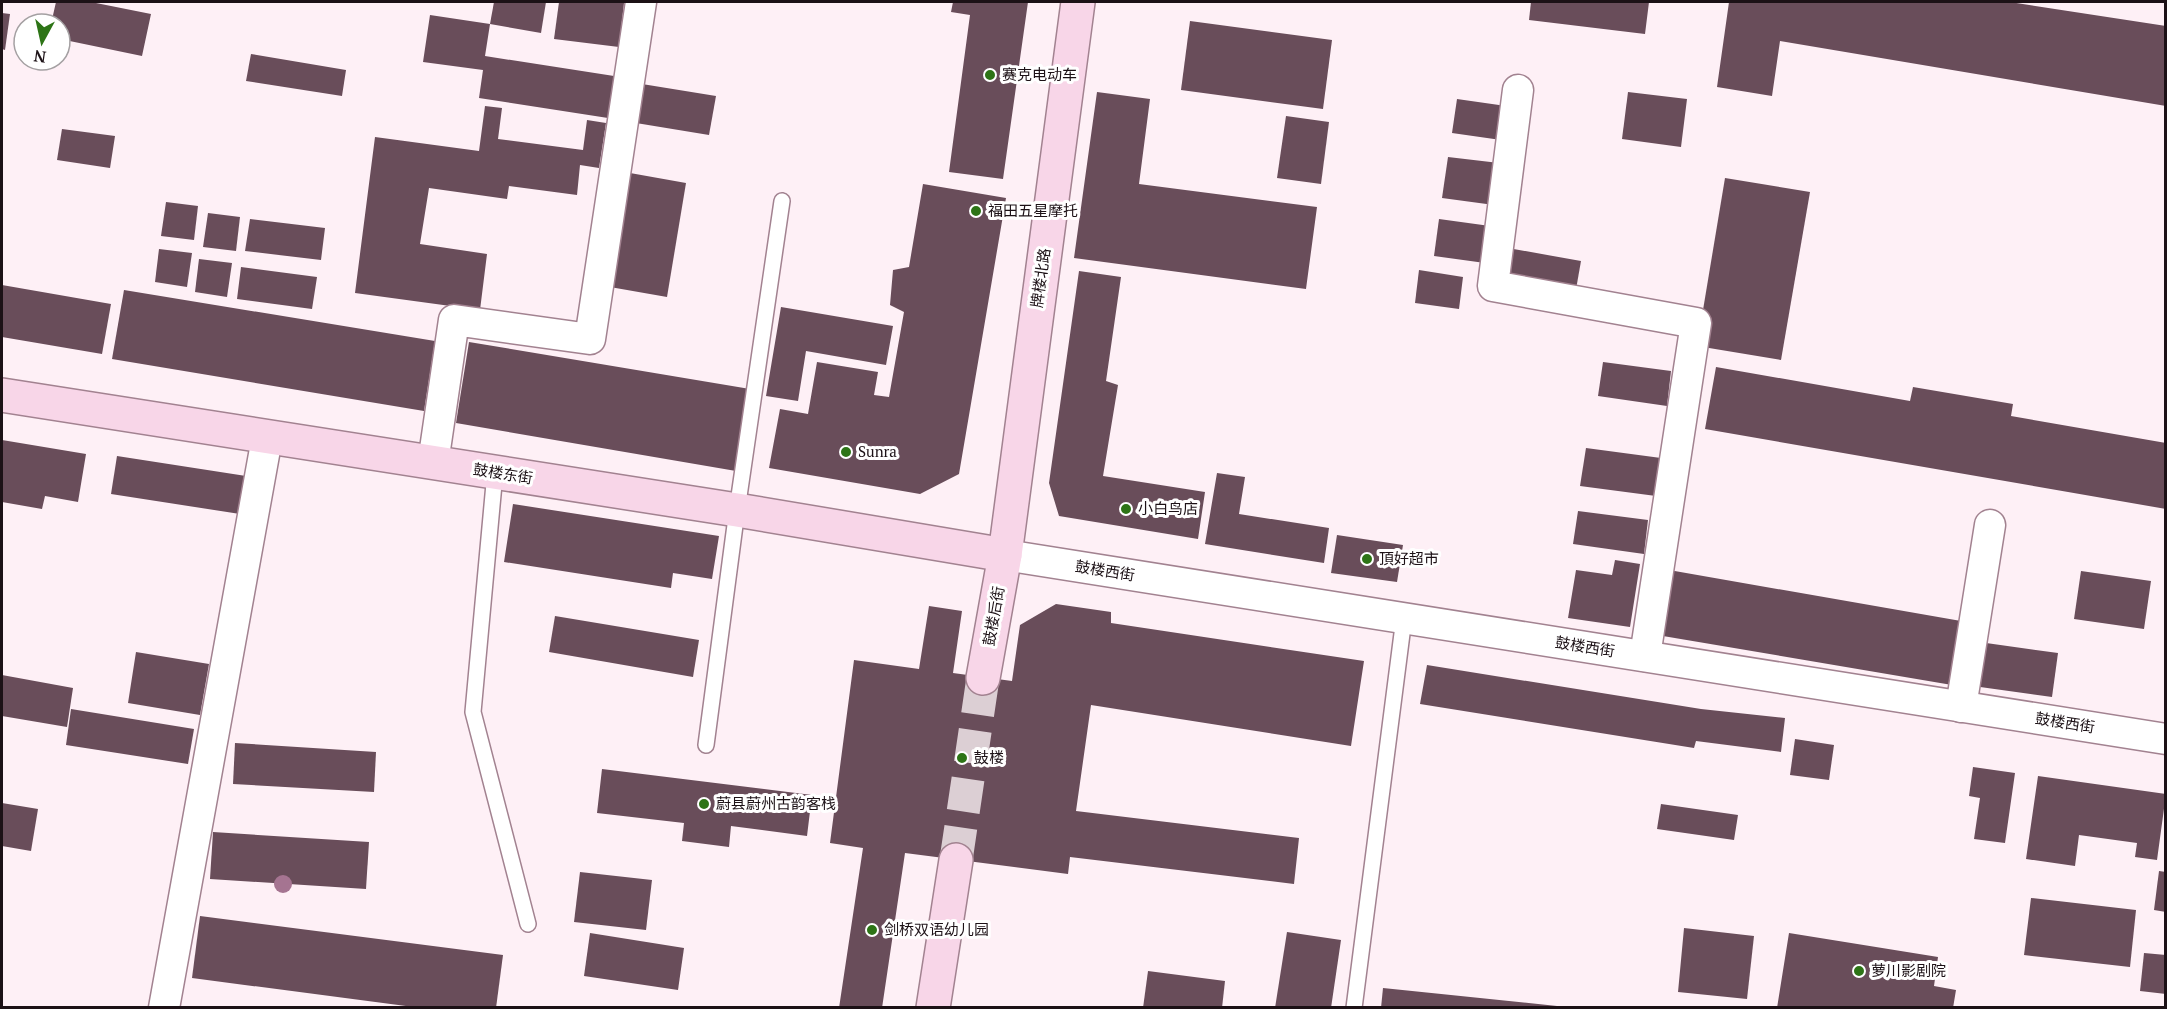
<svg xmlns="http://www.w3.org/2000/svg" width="2167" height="1009" font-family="'PT Serif','Noto Sans SC',serif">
	<rect width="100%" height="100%" fill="#fef0f6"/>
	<g fill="#694d5a">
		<polygon points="56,2 91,2 151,14 142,56 60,39 60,24 51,24"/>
		<polygon points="494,2 546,2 541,33 490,24"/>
		<polygon points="559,2 624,3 619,47 554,39"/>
		<polygon points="953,2 1028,2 1003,179 949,172 970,15 951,12"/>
		<polygon points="1531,2 1649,2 1645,34 1529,20"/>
		<polygon points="1729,2 2010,2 2166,26 2166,106 1780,41 1772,96 1717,87"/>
		<polygon points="2,13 10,14 5,50 2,49"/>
		<polygon points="430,15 490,24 485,56 614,76 608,118 479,98 483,70 423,62"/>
		<polygon points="1190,21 1332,40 1323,109 1181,90"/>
		<polygon points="251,54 346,70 342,96 246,81"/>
		<polygon points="642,84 716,96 709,135 636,123"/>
		<polygon points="1097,92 1150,99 1139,184 1317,207 1306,289 1074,258"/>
		<polygon points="1628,92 1687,99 1681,147 1622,139"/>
		<polygon points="1457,99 1506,106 1501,140 1452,133"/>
		<polygon points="485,106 502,108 498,139 583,150 587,120 606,123 599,168 580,165 577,195 509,186 507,199 429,188 420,244 487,254 480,310 355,293 375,137 479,151"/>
		<polygon points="1286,116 1329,122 1321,184 1277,178"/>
		<polygon points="62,129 115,136 110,168 57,160"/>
		<polygon points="1448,157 1499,163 1494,205 1442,198"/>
		<polygon points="630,173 686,183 667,297 610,287"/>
		<polygon points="1725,178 1810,192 1781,360 1697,346"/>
		<polygon points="923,184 1006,198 959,474 920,494 769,468 780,409 808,414 817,362 878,372 874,395 889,397 904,312 890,305 893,270 909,267"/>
		<polygon points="166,202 198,206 194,240 161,236"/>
		<polygon points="208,213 240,217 236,251 203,247"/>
		<polygon points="250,219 325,228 321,260 245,251"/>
		<polygon points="1439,219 1490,226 1485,263 1434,256"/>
		<polygon points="1508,248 1581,261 1575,295 1502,282"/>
		<polygon points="159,249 192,253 187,287 155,282"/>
		<polygon points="199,259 232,263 227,297 195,292"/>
		<polygon points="241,267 317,277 312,309 237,299"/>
		<polygon points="1419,270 1463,277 1459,309 1415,303"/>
		<polygon points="1079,271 1121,277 1106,381 1118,385 1103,476 1205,492 1198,539 1059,516 1049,483"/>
		<polygon points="2,285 111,304 102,354 2,337"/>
		<polygon points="124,290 435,341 424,411 112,359"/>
		<polygon points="781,307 893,326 886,365 806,351 798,401 766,396"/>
		<polygon points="469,342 750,389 736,471 456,423"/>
		<polygon points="1603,362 1671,371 1667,406 1598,396"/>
		<polygon points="1716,367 1910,401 1913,387 2013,404 2011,416 2166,443 2166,509 1705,429"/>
		<polygon points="2,440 86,454 78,502 45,496 42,509 2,502"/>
		<polygon points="1586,448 1661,458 1656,496 1580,486"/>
		<polygon points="117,456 246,476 240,514 111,494"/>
		<polygon points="1217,473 1245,477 1239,514 1329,528 1324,563 1205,544"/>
		<polygon points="513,504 719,536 712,579 673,573 671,588 504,562"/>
		<polygon points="1578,511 1648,520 1644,554 1573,544"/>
		<polygon points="1337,535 1403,545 1397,582 1331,573"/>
		<polygon points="1615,560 1640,564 1630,627 1568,618 1576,570 1612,575"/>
		<polygon points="1669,570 1961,621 1952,685 1657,635"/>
		<polygon points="2081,571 2151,581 2144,629 2074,619"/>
		<polygon points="1056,604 1111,612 1111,623 1364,661 1351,746 1091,705 1076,811 1299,838 1294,884 1070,857 1068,874 905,853 882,1008 839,1008 863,848 830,843 854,660 919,669 929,606 962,611 953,673 1012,681 1020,625"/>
		<polygon points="555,616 699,640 693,677 549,652"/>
		<polygon points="1979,642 2058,653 2052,697 1973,686"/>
		<polygon points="136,652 209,664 200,715 128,703"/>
		<polygon points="1427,665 1701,709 1785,718 1781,752 1696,741 1694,748 1420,704"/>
		<polygon points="2,675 73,688 67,727 2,716"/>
		<polygon points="71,709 194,729 188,764 66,745"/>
		<polygon points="1795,739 1834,745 1829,780 1790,775"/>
		<polygon points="235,743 376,752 374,792 233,784"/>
		<polygon points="1973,767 2015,773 2005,843 1974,839 1980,798 1969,796"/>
		<polygon points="602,769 812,795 807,836 731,826 729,847 682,841 684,823 597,813"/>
		<polygon points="2038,776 2166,794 2157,860 2135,857 2137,843 2079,835 2075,866 2026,859"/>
		<polygon points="2,803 38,809 31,851 2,846"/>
		<polygon points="1661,804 1738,815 1734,840 1657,829"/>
		<polygon points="213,832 369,842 366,889 210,879"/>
		<polygon points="2159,871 2166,872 2166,912 2154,910"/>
		<polygon points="580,872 652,880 646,930 574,922"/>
		<polygon points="2031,898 2136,910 2130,967 2024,955"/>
		<polygon points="200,916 503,955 496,1008 421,1008 192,978"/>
		<polygon points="1684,928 1754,936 1747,999 1678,992"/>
		<polygon points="1287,932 1341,940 1331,1008 1275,1008"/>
		<polygon points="590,933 684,948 678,990 584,976"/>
		<polygon points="1789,933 1938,957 1934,986 1956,990 1953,1008 1777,1008"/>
		<polygon points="2144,953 2166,955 2166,994 2140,991"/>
		<polygon points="1148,971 1225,981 1222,1008 1143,1008"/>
		<polygon points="1383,988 1557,1006 1557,1008 1381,1008"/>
	</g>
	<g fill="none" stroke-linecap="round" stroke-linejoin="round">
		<polyline stroke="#dccfd4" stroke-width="33" stroke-dasharray="33 16" stroke-linecap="butt" points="956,860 983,678"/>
		<g stroke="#a28290" stroke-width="18">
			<g id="service">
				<polyline points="495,473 473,712 528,924"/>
				<polyline points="706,745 737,510 782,201"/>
				<polyline points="1354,1008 1404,618"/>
			</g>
		</g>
		<g stroke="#a28290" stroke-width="33">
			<g id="minor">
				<polyline points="1518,90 1493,286 1696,323 1645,656"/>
				<polyline points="433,463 454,320 590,339 641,2"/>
				<polyline points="1005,555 2166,739"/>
				<polyline points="1961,707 1990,525"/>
				<polyline points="164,1008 267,438"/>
			</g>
		</g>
		<g stroke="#a28290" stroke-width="36">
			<g id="secondary">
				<polyline points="2,395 737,510 1005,555"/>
				<polyline points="983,678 1005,555 1078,2"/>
				<polyline points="933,1008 956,860"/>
			</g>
		</g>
		<use href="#service" stroke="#fff" stroke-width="15"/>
		<use href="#minor" stroke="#fff" stroke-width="30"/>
		<use href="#secondary" stroke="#f8d6e8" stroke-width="33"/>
	</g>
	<circle fill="#a57491" cx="283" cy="884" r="9"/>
	<g fill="#2d7416" stroke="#fff" stroke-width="2">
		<circle cx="990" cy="75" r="6"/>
		<circle cx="976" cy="211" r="6"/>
		<circle cx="846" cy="452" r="6"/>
		<circle cx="1126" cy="509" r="6"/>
		<circle cx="1367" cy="559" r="6"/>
		<circle cx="962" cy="758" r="6"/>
		<circle cx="704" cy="804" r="6"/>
		<circle cx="872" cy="930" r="6"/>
		<circle cx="1859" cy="971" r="6"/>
	</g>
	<g text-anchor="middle" stroke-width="6" stroke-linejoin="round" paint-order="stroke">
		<g font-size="15" fill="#1c1116" stroke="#fff" text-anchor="start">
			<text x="1002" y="80">赛克电动车</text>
			<text x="988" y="216">福田五星摩托</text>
			<text x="858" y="457">Sunra</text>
			<text x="1138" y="514">小白鸟店</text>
			<text x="1379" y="564">頂好超市</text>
			<text x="974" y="763">鼓楼</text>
			<text x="716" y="809">蔚县蔚州古韵客栈</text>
			<text x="884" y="935">剑桥双语幼儿园</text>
			<text x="1871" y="976">萝川影剧院</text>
		</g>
		<g font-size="15" fill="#1c1116" stroke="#fff">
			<text transform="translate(1041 278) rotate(-82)" y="5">牌楼北路</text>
			<text transform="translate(503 474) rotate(9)" y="5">鼓楼东街</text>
			<text transform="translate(1105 571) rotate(9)" y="5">鼓楼西街</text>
			<text transform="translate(994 616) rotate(-80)" y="5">鼓楼后街</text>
			<text transform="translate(1585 647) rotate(9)" y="5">鼓楼西街</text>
			<text transform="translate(2065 723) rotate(9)" y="5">鼓楼西街</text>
		</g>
	</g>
	<rect width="2167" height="1009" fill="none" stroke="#1c1116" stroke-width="6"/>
	<g transform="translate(42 42) rotate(188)"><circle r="28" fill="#ffffff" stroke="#a4a0a2" stroke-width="1.5"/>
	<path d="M0-4.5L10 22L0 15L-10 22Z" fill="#2d7416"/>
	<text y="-9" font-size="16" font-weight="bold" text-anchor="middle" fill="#1c1116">N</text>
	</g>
</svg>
